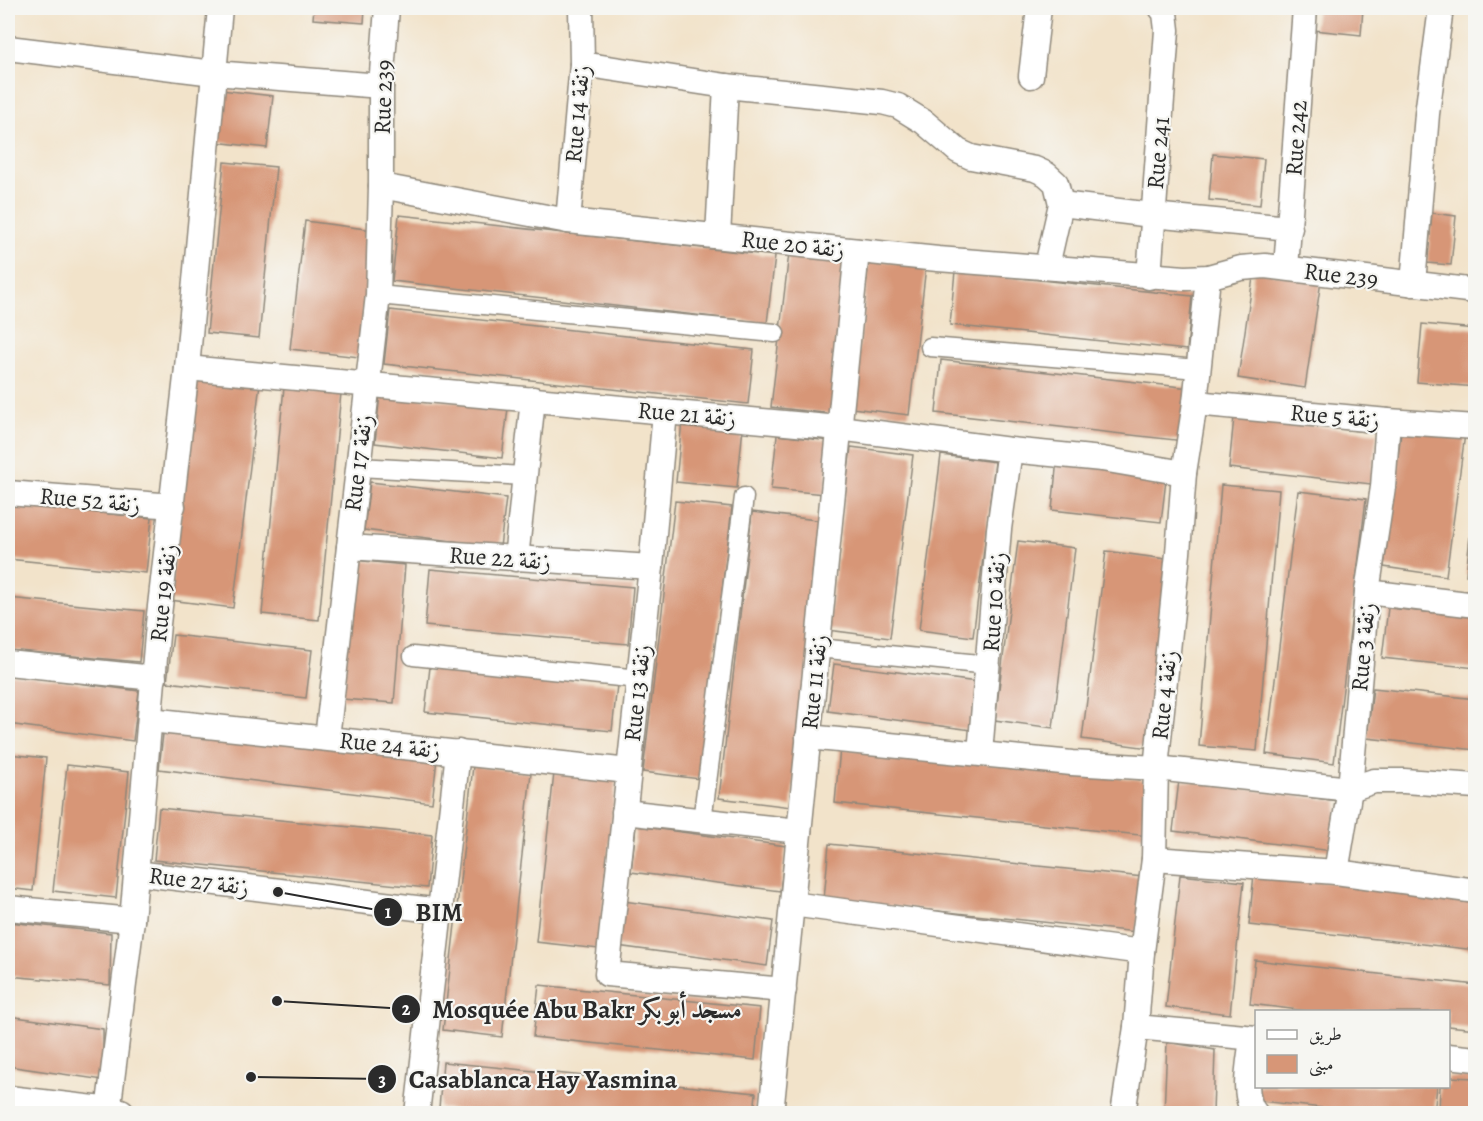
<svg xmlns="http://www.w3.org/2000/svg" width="1483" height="1121" font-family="Alegreya,Amiri,serif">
	<rect width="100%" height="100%" fill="#f6f6f2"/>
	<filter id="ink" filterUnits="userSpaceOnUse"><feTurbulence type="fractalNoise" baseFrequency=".0167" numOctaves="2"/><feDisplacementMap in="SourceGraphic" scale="12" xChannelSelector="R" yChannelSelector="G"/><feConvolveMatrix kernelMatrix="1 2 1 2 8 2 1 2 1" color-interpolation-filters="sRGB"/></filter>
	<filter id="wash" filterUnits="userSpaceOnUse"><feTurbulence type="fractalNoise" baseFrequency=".008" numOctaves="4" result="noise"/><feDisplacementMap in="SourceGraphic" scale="24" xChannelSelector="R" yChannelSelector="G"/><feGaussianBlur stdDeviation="1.35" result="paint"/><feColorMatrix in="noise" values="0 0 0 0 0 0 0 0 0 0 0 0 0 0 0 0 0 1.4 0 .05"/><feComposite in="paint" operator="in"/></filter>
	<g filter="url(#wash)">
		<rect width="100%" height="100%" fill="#f2e3ca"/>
		<g id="blocks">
			<g fill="#d79677">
				<polygon points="314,8 365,8 364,23 313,19"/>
				<polygon points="1317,8 1363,8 1361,35 1314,30"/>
				<polygon points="221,90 273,96 267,148 215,142"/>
				<polygon points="1213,154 1264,159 1260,205 1209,200"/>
				<polygon points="224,162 276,167 259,338 207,333"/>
				<polygon points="1432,213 1456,216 1451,265 1427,263"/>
				<polygon points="399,215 775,256 767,323 392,281"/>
				<polygon points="305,221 373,230 359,357 290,349"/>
				<polygon points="789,253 851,261 833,414 771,407"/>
				<polygon points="869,259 926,266 909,415 852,408"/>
				<polygon points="955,271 1192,296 1187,350 950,325"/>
				<polygon points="1254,271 1321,281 1305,388 1238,378"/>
				<polygon points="390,310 754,350 748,404 384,364"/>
				<polygon points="1422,324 1476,329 1476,387 1417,382"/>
				<polygon points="941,360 1190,388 1184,441 936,413"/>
				<polygon points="196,376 260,383 233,608 170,600"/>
				<polygon points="284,387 341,393 319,620 262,614"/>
				<polygon points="380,393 508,408 502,458 375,443"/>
				<polygon points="1234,417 1377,433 1371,484 1229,468"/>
				<polygon points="682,421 743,427 737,488 676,482"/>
				<polygon points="1402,425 1465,434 1446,576 1384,567"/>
				<polygon points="777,435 830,441 825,494 771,489"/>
				<polygon points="851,447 913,455 890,638 828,630"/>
				<polygon points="941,455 995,462 973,637 919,630"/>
				<polygon points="1057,459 1167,472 1161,522 1052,510"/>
				<polygon points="370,482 506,498 500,547 364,530"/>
				<polygon points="1221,485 1279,490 1257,751 1199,746"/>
				<polygon points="1298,491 1366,499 1334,763 1266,754"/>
				<polygon points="675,501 732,507 700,779 643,772"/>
				<polygon points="8,504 152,518 146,573 8,559"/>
				<polygon points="752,512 824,521 791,807 719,798"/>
				<polygon points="1471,526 1476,526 1476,576 1466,575"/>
				<polygon points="1018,541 1075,548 1053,728 995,720"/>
				<polygon points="1106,551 1173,560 1149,748 1082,739"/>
				<polygon points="353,560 405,565 394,703 342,699"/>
				<polygon points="430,569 633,587 628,644 425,626"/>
				<polygon points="8,598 144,611 139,662 8,650"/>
				<polygon points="1388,608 1476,617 1476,668 1382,658"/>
				<polygon points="173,635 312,650 306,698 167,682"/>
				<polygon points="834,664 985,683 979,731 828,711"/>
				<polygon points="430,667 617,685 612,731 425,712"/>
				<polygon points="8,674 139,691 133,741 8,724"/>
				<polygon points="1373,688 1476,699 1476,750 1367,738"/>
				<polygon points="164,726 437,759 432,803 159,769"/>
				<polygon points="840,748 1154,781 1149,836 835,803"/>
				<polygon points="8,754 46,758 33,891 8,888"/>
				<polygon points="67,765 129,772 116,898 53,891"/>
				<polygon points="473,766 531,773 502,1037 443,1030"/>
				<polygon points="554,773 616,779 599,949 536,942"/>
				<polygon points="1179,780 1338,801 1332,851 1173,831"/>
				<polygon points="159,808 432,835 427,888 154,860"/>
				<polygon points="636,826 786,846 780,891 631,872"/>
				<polygon points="829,844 1143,877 1137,932 824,899"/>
				<polygon points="1254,874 1476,898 1476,950 1249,925"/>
				<polygon points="1180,875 1244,882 1230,1014 1166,1007"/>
				<polygon points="623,901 773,921 767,966 617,946"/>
				<polygon points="8,922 111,933 110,985 8,976"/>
				<polygon points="1255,960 1476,985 1476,1029 1448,1026 1448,1012 1315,1012 1250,1004"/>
				<polygon points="539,985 760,1008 755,1060 533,1037"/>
				<polygon points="8,1016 103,1029 103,1080 8,1066"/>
				<polygon points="1167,1042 1215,1050 1213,1114 1164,1114"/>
				<polygon points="443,1062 756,1093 754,1114 494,1114 439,1108"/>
				<polygon points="1448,1077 1476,1078 1476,1114 1439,1114 1440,1086 1448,1086"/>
				<polygon points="1256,1086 1437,1086 1434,1114 1375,1114 1252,1100"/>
			</g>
		</g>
	</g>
	<g filter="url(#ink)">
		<use href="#blocks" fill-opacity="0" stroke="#8e877a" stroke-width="1.5"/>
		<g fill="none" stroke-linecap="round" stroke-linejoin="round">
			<g stroke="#8e877a" stroke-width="21">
				<g id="pedestrian">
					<polyline points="378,295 775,333"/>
					<polyline points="930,347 1198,369"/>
					<polyline points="358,467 525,476"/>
					<polyline points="818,648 989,665"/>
					<polyline points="413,656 639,679"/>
					<polyline points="702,821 744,497"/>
				</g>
			</g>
			<g stroke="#8e877a" stroke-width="27">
				<g id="minor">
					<polyline points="8,48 214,73 381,86"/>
					<polyline points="582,64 726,86 882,102 898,106 924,122 958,151 971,157 1035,169 1046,174 1056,183 1061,204 1047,266"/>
					<polyline points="1031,76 1039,8"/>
					<polyline points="381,186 568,221 938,259 1185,278 1208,277 1241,268 1265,266 1476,291"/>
					<polyline points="1061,204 1152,215 1290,228"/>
					<polyline points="568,221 582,64 581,8"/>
					<polyline points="718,236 726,86"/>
					<polyline points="1286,268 1305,8"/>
					<polyline points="1149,277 1167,30 1165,13 1161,8"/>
					<polyline points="1413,284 1427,114 1441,8"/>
					<polyline points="187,368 839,428 1010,450 1102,459 1184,473"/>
					<polyline points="1195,403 1388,421 1476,427"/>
					<polyline points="665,412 651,567 607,974 784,990"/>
					<polyline points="8,493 173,506"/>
					<polyline points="349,547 651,567"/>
					<polyline points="516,559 533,399"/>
					<polyline points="1367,592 1476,605"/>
					<polyline points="8,663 154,678"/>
					<polyline points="150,720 629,771"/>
					<polyline points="808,737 1072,763 1156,768 1350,789 1374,781 1404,781 1476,786"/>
					<polyline points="327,738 378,295 381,186 381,86 387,8"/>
					<polyline points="980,753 999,529 1010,450"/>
					<polyline points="624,812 799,831"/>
					<polyline points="1154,859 1336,872 1476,891"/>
					<polyline points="1336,872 1350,789 1367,592 1383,487 1388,421"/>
					<polyline points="136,873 440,911"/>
					<polyline points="792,904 1142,952"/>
					<polyline points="8,908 132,920"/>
					<polyline points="1136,1027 1256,1038"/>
					<path d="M1252 1038C1250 1059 1240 1097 1256 1114"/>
					<polyline points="1448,1056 1476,1059"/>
					<polyline points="108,1112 132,920 158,624 187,368 220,8"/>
					<polyline points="417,1114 458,752"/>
					<polyline points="771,1114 857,251"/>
					<polyline points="1123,1114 1136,1027 1142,952 1154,859 1156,768 1178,553 1184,473 1195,403 1208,277"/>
				</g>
			</g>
			<g stroke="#8e877a" stroke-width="33">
				<polyline id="tertiary" points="8,1101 120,1114"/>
			</g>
			<use href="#pedestrian" stroke="#fff" stroke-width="18"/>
			<use href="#minor" stroke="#fff" stroke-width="24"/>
			<use href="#tertiary" stroke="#fff" stroke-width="30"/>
		</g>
	</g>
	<g text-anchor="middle" stroke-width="4.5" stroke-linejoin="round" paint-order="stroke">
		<g font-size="24" fill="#2b2b2b" stroke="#f6f6f2">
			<text transform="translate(383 97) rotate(-88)" y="8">Rue 239</text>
			<text transform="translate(577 114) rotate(-85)" y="8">Rue 14 زنقة</text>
			<text transform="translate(1296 138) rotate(-86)" y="8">Rue 242</text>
			<text transform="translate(1158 153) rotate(-85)" y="8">Rue 241</text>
			<text transform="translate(793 244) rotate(6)" y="8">Rue 20 زنقة</text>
			<text transform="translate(1341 275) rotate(7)" y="8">Rue 239</text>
			<text transform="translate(687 414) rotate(5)" y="8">Rue 21 زنقة</text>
			<text transform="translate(1335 416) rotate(5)" y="8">Rue 5 زنقة</text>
			<text transform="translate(358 463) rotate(-83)" y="8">Rue 17 زنقة</text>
			<text transform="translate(90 500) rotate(5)" y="8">Rue 52 زنقة</text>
			<text transform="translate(500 558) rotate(4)" y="8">Rue 22 زنقة</text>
			<text transform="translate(163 593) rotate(-84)" y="8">Rue 19 زنقة</text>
			<text transform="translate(994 602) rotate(-86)" y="8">Rue 10 زنقة</text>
			<text transform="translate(1363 647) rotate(-85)" y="8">Rue 3 زنقة</text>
			<text transform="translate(814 682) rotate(-84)" y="8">Rue 11 زنقة</text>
			<text transform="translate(637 693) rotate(-84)" y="8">Rue 13 زنقة</text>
			<text transform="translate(1164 695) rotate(-84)" y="8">Rue 4 زنقة</text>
			<text transform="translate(390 745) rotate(6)" y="8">Rue 24 زنقة</text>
			<text transform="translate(199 881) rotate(7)" y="8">Rue 27 زنقة</text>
		</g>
	</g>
	<path fill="none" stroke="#2b2b2b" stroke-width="2" d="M278 892L388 912M277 1001L406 1009M251 1077L382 1079"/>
	<g fill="#2b2b2b" stroke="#f6f6f2" stroke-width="2">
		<circle cx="278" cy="892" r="6"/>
		<circle cx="277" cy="1001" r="6"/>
		<circle cx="251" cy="1077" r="6"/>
		<circle cx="388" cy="912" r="15"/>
		<circle cx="406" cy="1009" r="15"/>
		<circle cx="382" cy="1079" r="15"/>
	</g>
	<g font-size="18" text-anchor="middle" font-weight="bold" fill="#fff">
		<text x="388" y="918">1</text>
		<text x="406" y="1015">2</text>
		<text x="382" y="1086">3</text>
	</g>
	<g font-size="26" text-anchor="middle" font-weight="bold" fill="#2b2b2b" stroke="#f6f6f2" stroke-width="4.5" stroke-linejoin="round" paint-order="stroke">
		<text x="439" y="921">BIM</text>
		<text x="587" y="1018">Mosquée Abu Bakr مسجد أبو بكر</text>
		<text x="543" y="1088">Casablanca Hay Yasmina</text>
	</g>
	<rect width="1483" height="1121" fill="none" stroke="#f6f6f2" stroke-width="30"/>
	<rect x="1255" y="1010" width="195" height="78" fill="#f6f6f2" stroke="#a5a5a2" stroke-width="1.5"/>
	<rect x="1267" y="1030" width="30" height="9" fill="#ffffff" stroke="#a5a5a2" stroke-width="1.5"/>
	<text x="1309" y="1040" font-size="18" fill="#2b2b2b">طريق</text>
	<rect x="1267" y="1055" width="30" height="18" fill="#d79677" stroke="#a5a5a2" stroke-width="1.5"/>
	<text x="1309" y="1070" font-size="18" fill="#2b2b2b">مبنى</text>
</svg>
